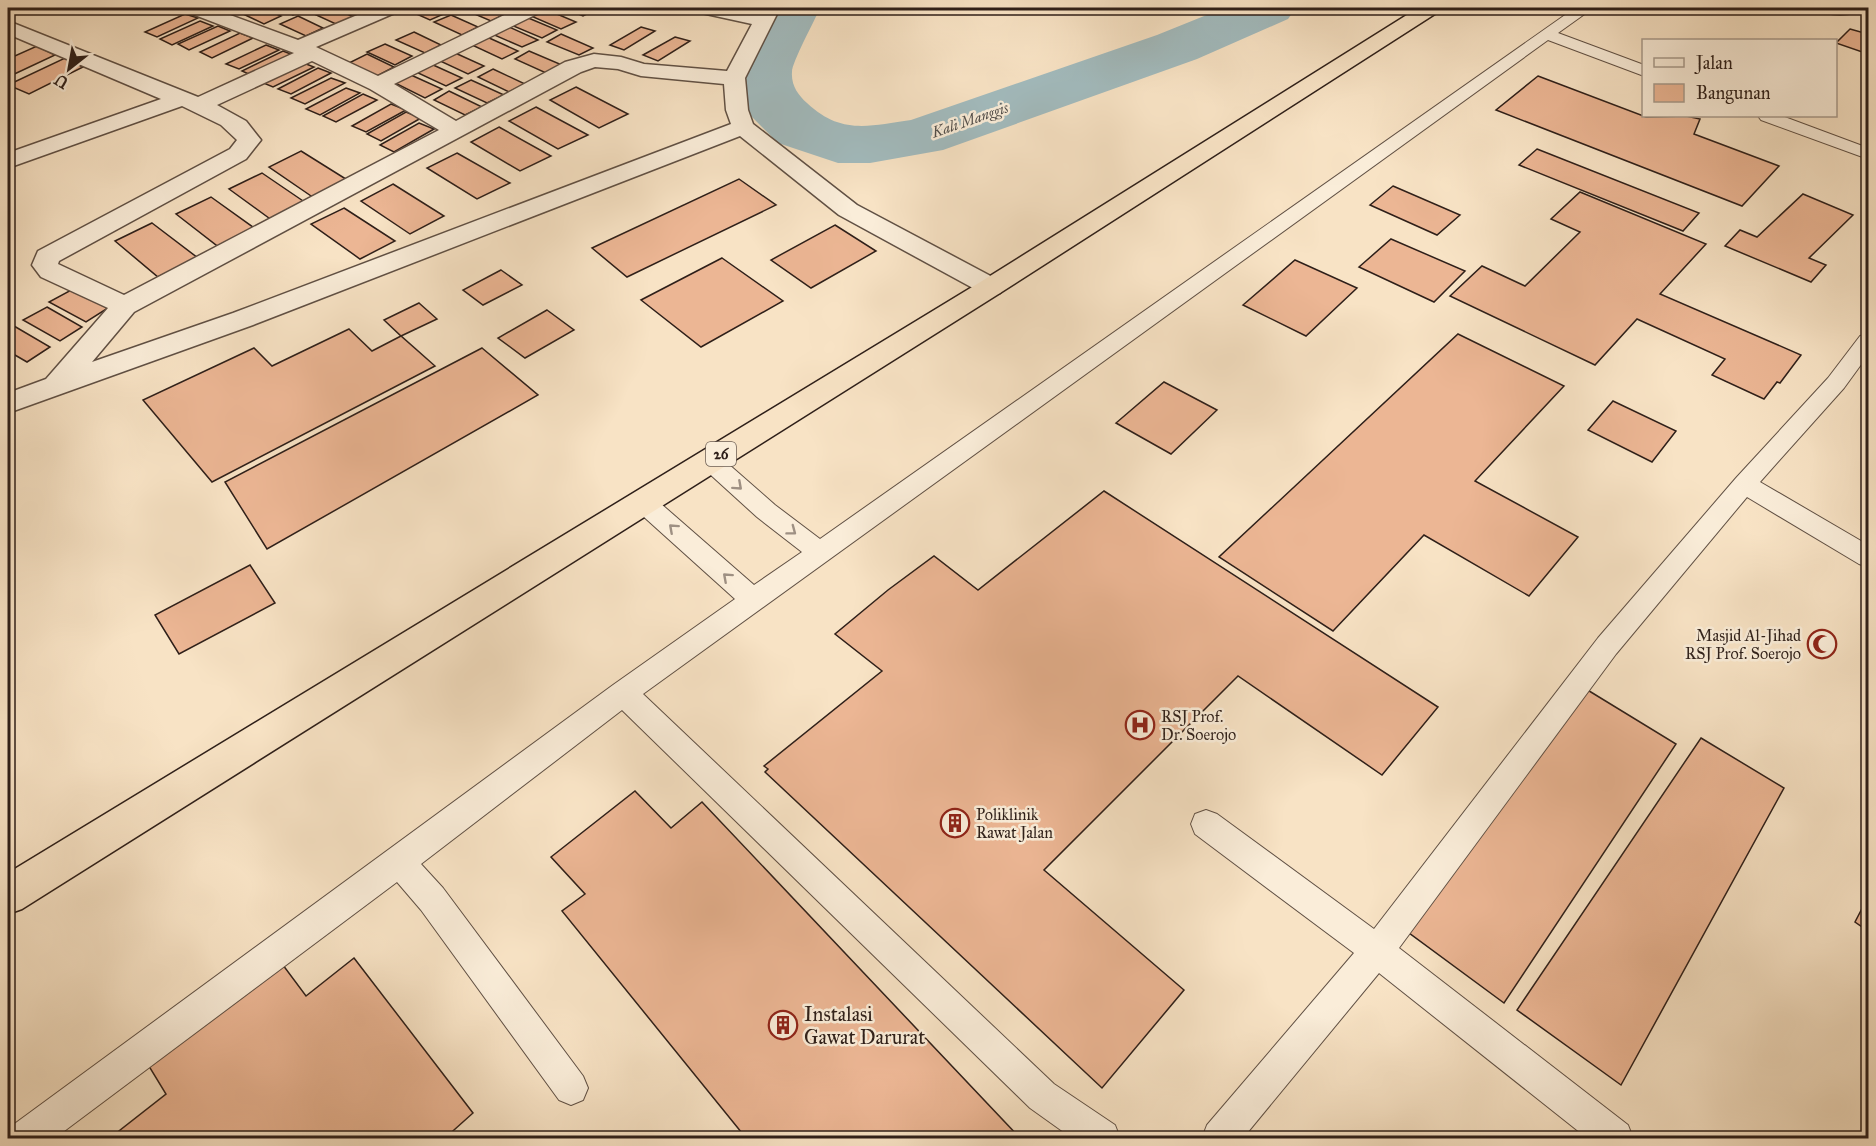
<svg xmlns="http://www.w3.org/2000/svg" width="1876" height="1146" font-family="'IM FELL Great Primer',serif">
	<rect width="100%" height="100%" fill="#f8e3c5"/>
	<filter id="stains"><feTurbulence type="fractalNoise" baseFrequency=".00333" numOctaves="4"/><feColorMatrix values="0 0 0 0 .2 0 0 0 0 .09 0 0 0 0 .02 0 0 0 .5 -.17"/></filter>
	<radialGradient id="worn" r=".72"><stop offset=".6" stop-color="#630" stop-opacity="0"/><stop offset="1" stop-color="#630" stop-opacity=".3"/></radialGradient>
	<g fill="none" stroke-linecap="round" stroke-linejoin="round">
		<path fill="#a2bbbe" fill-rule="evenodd" d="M767 8H820C815 20 792 62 792 72 791 85 798 95 807 103 841 135 869 126 911 120L1157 35 1224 8H1296L1288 19 1197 59 943 150 870 163H838L778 143 747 112 738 99 734 71Z"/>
	</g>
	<g fill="#ecb694" stroke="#2e1f19" stroke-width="1.5">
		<polygon points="249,8 263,8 281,16 264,24 239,12"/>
		<polygon points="278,8 309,8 293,15"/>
		<polygon points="325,8 333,8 354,17 338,25 312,13"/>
		<polygon points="403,8 435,8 446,13 430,20"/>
		<polygon points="466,8 494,8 507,13 491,21 463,9"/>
		<polygon points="564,8 594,8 597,9 583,16"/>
		<polygon points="545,9 576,22 561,29 531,16"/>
		<polygon points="185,14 198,18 157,37 145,32"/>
		<polygon points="451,15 478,27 462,35 434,22"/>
		<polygon points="298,16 323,28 306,36 280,24"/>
		<polygon points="526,17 557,30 542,38 511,25"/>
		<polygon points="200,21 213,26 172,45 160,39"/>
		<polygon points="218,26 230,31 189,50 178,44"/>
		<polygon points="507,26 538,40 522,47 492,34"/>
		<polygon points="641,27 655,31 624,50 610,45"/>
		<polygon points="1850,29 1868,34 1868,54 1836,43"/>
		<polygon points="414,32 441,45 425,53 396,40"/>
		<polygon points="240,33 253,38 212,58 200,52"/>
		<polygon points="561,34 593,48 579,55 547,42"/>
		<polygon points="487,37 518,51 502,59 472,45"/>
		<polygon points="675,37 690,41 658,61 643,55"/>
		<polygon points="385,44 412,56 395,65 367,52"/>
		<polygon points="266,45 279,50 239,69 226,64"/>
		<polygon points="37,46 55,55 8,77 8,59"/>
		<polygon points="283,51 296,56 255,77 242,71"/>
		<polygon points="529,51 562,65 546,73 515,59"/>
		<polygon points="453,52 484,66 468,74 438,60"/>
		<polygon points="367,54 394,67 377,76 349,63"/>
		<polygon points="65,58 83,67 29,94 8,85"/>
		<polygon points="301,62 314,67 273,87 261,82"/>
		<polygon points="431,64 462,78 446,86 416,72"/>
		<polygon points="318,68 331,73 291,94 278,89"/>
		<polygon points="493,69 525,84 509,92 478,77"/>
		<polygon points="411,75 442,89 425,98 395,83"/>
		<polygon points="1538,76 1646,117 1686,116 1700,119 1694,134 1779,166 1742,206 1496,110"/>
		<polygon points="331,78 345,83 305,104 291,98"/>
		<polygon points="471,80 504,95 487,103 455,88"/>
		<polygon points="576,87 628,114 599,128 550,100"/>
		<polygon points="346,88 360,93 320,115 306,109"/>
		<polygon points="449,91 482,107 465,115 434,100"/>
		<polygon points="363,94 377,100 336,122 323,116"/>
		<polygon points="391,104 406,110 366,132 352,126"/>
		<polygon points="536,107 588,135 558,149 509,121"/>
		<polygon points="406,112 421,118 381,141 367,134"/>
		<polygon points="419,123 434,129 394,152 380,145"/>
		<polygon points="499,127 551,156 520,171 471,142"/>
		<polygon points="1537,149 1699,213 1683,231 1519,165"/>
		<polygon points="301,151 349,181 314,198 269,167"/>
		<polygon points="457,153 510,183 477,199 427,168"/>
		<polygon points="262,173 309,205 273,221 229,189"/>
		<polygon points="739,179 776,205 627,277 592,248"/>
		<polygon points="393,184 444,216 410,234 361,201"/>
		<polygon points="1393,186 1460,215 1437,235 1370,205"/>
		<polygon points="1580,192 1706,244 1660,294 1801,355 1780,383 1777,382 1764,399 1712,375 1725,359 1637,319 1595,365 1450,296 1482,266 1525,286 1580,232 1551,219"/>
		<polygon points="1803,194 1853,215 1809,258 1826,265 1811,282 1725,246 1740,230 1757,237"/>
		<polygon points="211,197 257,230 220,248 176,214"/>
		<polygon points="344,208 395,241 360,259 311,224"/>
		<polygon points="152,223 198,258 158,277 115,241"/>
		<polygon points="835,225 876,251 811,288 771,260"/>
		<polygon points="1391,239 1465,271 1434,302 1359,267"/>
		<polygon points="722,258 783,301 701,347 641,300"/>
		<polygon points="1295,260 1357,288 1306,336 1243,305"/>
		<polygon points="501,270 522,285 483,305 463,290"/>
		<polygon points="73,289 108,308 86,322 49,302"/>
		<polygon points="419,303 437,319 401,336 384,320"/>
		<polygon points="47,307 82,327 60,341 23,320"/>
		<polygon points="547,310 574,330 525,358 498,338"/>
		<polygon points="14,326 50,347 27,362 8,351 8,330"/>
		<polygon points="349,329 372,351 401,336 435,366 212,482 143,400 254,348 272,366"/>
		<polygon points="1458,334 1564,386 1475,481 1578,537 1529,596 1424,535 1333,631 1219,557"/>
		<polygon points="482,348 538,395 267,549 225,482"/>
		<polygon points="1164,382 1217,410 1171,454 1116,423"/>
		<polygon points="1613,401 1676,431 1652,462 1588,430"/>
		<polygon points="1104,491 1438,707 1382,775 1238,676 1044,870 1184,990 1102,1088 765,772 768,769 764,766 882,671 835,634 888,590 934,556 978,590"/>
		<polygon points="250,565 275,603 179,654 155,615"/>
		<polygon points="1581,686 1676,744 1504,1003 1401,927"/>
		<polygon points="1701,738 1784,788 1621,1085 1517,1010"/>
		<polygon points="635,791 671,828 702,802 1020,1138 746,1138 562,911 585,894 551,857"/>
		<polygon points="1868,897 1868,931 1855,922"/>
		<polygon points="354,958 473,1113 445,1138 110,1138 166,1094 147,1063 280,961 306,996"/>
	</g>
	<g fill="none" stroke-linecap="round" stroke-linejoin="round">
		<g stroke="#605044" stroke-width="2">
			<g id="service">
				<polygon points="1575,8 1593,8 1558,33 1644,65 1644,76 1548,40 643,694 1054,1084 1115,1125 1120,1138 1072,1138 1030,1108 622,710 421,864 443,888 583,1076 588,1088 583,1100 571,1105 559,1100 421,910 397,882 55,1138 8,1138 13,1125 613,685 735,599 634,508 631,502 634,496 643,493 652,496 754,585 802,552 757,517 702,467 698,461 702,455 710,453 718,455 775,505 820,539"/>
				<path d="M1817 8H1863C1854 17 1826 17 1817 8Z"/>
				<polygon points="1758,116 1782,116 1868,148 1868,159 1761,120"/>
				<polygon points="1868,334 1868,355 1844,388 1760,482 1868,545 1868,567 1859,564 1747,497 1616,654 1399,948 1628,1125 1633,1138 1587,1138 1379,973 1243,1138 1202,1138 1207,1125 1354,953 1195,834 1191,824 1195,814 1206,810 1217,814 1374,929 1598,638 1736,478 1828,378 1860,336"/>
			</g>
		</g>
		<g stroke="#605044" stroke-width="3">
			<path id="minor" d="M184 8H211L298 40 374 8H400L397 12 316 47 378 76 519 8H544L541 12 394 84 456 121 565 62 594 54 621 57 644 64 727 71 752 24 697 12 694 8H731L757 13 760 8H780L745 78 748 110 753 124 857 205 1000 281 1004 287 1000 293 991 295 982 293 839 215 740 136 253 325 8 413V393L46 379 108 308 41 277 32 265 38 251 230 149 237 140 221 125 182 106 8 168V153L161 99 8 34V21L198 97 294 53 187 12ZM312 61 370 89 439 130 124 295 58 264 59 261 246 159 261 140 246 121 217 105ZM595 67 618 69 641 76 724 84 726 110 731 124 233 313 92 362 134 312 581 72Z"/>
		</g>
		<g stroke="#2e1f19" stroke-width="3">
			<polygon id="trunk" points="1418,8 1441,8 1438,12 1000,293 22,909 8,914 8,873 982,281"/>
		</g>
		<use href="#service" fill="#faedd9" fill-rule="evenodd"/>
		<use href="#minor" fill="#faedd9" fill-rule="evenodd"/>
		<use href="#trunk" fill="#f8e3c5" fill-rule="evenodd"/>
	</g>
	<defs><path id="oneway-chevron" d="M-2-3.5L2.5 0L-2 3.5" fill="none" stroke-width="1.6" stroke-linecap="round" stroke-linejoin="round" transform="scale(1.5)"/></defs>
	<g stroke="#9e9083">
		<use href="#oneway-chevron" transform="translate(738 486) rotate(42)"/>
		<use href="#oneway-chevron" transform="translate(673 528) rotate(-138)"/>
		<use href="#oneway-chevron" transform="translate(792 531) rotate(37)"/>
		<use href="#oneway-chevron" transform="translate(727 577) rotate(-138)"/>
	</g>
	<defs>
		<g id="mosque-ring" transform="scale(1.5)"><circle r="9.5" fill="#faedd9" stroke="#8f2418" stroke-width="1.5"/><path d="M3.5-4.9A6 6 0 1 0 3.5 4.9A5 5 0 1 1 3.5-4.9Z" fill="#8f2418"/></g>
		<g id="hospital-ring" transform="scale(1.5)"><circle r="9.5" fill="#faedd9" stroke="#8f2418" stroke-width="1.5"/><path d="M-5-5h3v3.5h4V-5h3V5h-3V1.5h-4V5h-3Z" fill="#8f2418"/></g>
		<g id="building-ring" transform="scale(1.5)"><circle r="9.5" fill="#faedd9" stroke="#8f2418" stroke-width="1.5"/><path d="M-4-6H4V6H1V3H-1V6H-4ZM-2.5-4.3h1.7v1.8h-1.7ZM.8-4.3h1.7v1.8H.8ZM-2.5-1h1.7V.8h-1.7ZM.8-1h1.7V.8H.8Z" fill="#8f2418"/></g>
	</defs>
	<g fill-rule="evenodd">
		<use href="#mosque-ring" x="1822" y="644"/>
		<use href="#hospital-ring" x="1140" y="725"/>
		<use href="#building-ring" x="955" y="823"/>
		<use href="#building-ring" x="783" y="1025"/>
	</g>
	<g text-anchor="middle" stroke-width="5" stroke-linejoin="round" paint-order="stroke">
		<g font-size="15" font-style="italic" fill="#514e4b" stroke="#faedd9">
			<text transform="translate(970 120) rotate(-19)" y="5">Kali Manggis</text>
		</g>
		<rect fill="#faedd9" stroke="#6b5d53" stroke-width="1.5" x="706" y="442" width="30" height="24" rx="4.5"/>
		<g font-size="15" font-weight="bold" fill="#2e1f19">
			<text x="721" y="459">26</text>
		</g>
		<g font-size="16" fill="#2e1f19" stroke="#faedd9" text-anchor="start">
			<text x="1801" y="641" text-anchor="end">Masjid Al-Jihad<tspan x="1801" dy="18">RSJ Prof. Soerojo</tspan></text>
			<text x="1161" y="722">RSJ Prof.<tspan x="1161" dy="18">Dr. Soerojo</tspan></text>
			<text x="976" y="820">Poliklinik<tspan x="976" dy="18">Rawat Jalan</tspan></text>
		</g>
		<g font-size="20" fill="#2e1f19" stroke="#faedd9" text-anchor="start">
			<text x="804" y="1021">Instalasi<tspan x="804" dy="23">Gawat Darurat</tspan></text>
		</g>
	</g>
	<rect width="1876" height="1146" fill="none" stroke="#f8e3c5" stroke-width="30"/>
	<rect x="9" y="9" width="1858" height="1128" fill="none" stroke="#2e1f19" stroke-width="3"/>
	<rect x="15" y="15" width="1846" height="1116" fill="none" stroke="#2e1f19" stroke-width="1.5"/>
	<rect x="1642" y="39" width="195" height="78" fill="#faedd9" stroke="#a89b8c" stroke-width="1.5"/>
	<rect x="1654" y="58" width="30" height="9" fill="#faedd9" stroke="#a89b8c" stroke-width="1.5"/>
	<text x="1696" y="69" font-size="18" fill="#2e1f19">Jalan</text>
	<rect x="1654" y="84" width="30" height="18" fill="#ecb694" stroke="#a89b8c" stroke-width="1.5"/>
	<text x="1696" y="99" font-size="18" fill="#2e1f19">Bangunan</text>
	<g transform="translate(69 69) rotate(211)" stroke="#faedd9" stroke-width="4.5" paint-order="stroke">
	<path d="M0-4.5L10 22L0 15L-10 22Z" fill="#2e1f19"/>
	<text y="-9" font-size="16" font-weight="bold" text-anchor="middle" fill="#2e1f19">U</text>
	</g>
	<rect width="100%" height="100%" filter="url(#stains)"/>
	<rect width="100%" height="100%" fill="url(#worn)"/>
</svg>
